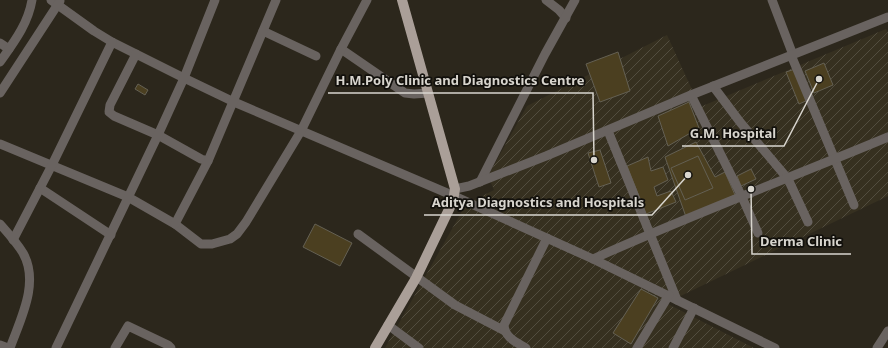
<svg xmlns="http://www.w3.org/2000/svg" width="888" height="348" font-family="'Noto Sans',sans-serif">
	<defs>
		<pattern id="industrial-furrows" width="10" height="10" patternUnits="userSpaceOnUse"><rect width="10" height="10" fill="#363020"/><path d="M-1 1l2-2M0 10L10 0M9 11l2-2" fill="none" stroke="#524d3f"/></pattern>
	</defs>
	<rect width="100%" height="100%" fill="#2c271c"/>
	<polygon fill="url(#industrial-furrows)" points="886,29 888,32 888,196 666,303 754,348 385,348 466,204 494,190 488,176 527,106 667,35 700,107"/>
	<g fill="#4b3f20" stroke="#646053">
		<polygon points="618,52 630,91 600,102 586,64"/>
		<polygon points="824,63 833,85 814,93 805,71"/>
		<polygon points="795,69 808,100 799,104 786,72"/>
		<polygon points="138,84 148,90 145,95 135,89"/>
		<polygon points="689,102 699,128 668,146 658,116"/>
		<polygon points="696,142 715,177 725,172 735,195 686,217 665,157"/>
		<polygon points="600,150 611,183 599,187 588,153"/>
		<polygon points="698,156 713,188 685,200 671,168"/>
		<polygon points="648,157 651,171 663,167 668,180 654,187 657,196 671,191 676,202 646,214 627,166"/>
		<polygon points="751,169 756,179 741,186 737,176"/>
		<polygon points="315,224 352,243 340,266 303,247"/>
		<polygon points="641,289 658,298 631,344 613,333"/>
	</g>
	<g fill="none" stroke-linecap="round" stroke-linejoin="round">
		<g stroke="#696360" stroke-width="9">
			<polyline points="51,0 94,31 112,42 184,78 234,102 454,196 593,259 775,348"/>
			<polyline points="546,0 559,10 566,18"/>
			<polyline points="772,0 793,55"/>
			<polyline points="263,31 316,56"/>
			<polyline points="0,43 9,49"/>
			<polyline points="341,49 405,93 414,94 428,93"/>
			<polyline points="136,54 110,105 109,112 114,116 158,135 201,159 208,161"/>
			<polyline points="791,55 854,205"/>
			<path d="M0 62C14 42 28 24 32 0"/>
			<polyline points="713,86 740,122 788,179 808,222"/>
			<polyline points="0,93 60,1"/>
			<polyline points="691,95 742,197 758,233"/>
			<polyline points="608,131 677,300"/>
			<polyline points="0,144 128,197 175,224 201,244 212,244 230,239 237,234 246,222 301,131 341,49 367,0"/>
			<polyline points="480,182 545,54 575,0"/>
			<polyline points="40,188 111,235"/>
			<polyline points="455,189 469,186 546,156 691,95 888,17"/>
			<path d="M0 224C8 233 17 243 23 253 40 283 20 320 10 348"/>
			<polyline points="175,224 208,161 276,0"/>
			<polyline points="358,234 455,305 505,331"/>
			<polyline points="13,240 52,165 112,42"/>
			<path d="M593 259C690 215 790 178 888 137"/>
			<polyline points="388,325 419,348"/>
			<polyline points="0,345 8,348"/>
			<polyline points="56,348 158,135 184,78 215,0"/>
			<polyline points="115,348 128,326 168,345 171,348"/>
			<path d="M526 348C516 342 505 338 504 325L547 238"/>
			<polyline points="637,348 669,295"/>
			<polyline points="673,348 694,308"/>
			<polyline points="877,348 888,331"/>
		</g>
		<polyline stroke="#aa9f98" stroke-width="10" points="375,348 416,278 453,201 455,189 402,0"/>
	</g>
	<path fill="none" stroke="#d8d5ce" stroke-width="1.5" d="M594 160L593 93H328M819 79L784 146H682M688 175L652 215H424M751 189L752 254H851"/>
	<g fill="#d8d5ce" stroke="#12100c" stroke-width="1.5">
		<circle cx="594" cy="160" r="4"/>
		<circle cx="819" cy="79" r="4"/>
		<circle cx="688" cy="175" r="4"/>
		<circle cx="751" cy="189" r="4"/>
	</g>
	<g font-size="13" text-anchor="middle" font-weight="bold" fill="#d8d5ce" stroke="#12100c" stroke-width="3.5" stroke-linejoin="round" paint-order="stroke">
		<text x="460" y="85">H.M.Poly Clinic and Diagnostics Centre</text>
		<text x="733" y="138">G.M. Hospital</text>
		<text x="538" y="207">Aditya Diagnostics and Hospitals</text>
		<text x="801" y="246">Derma Clinic</text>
	</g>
</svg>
